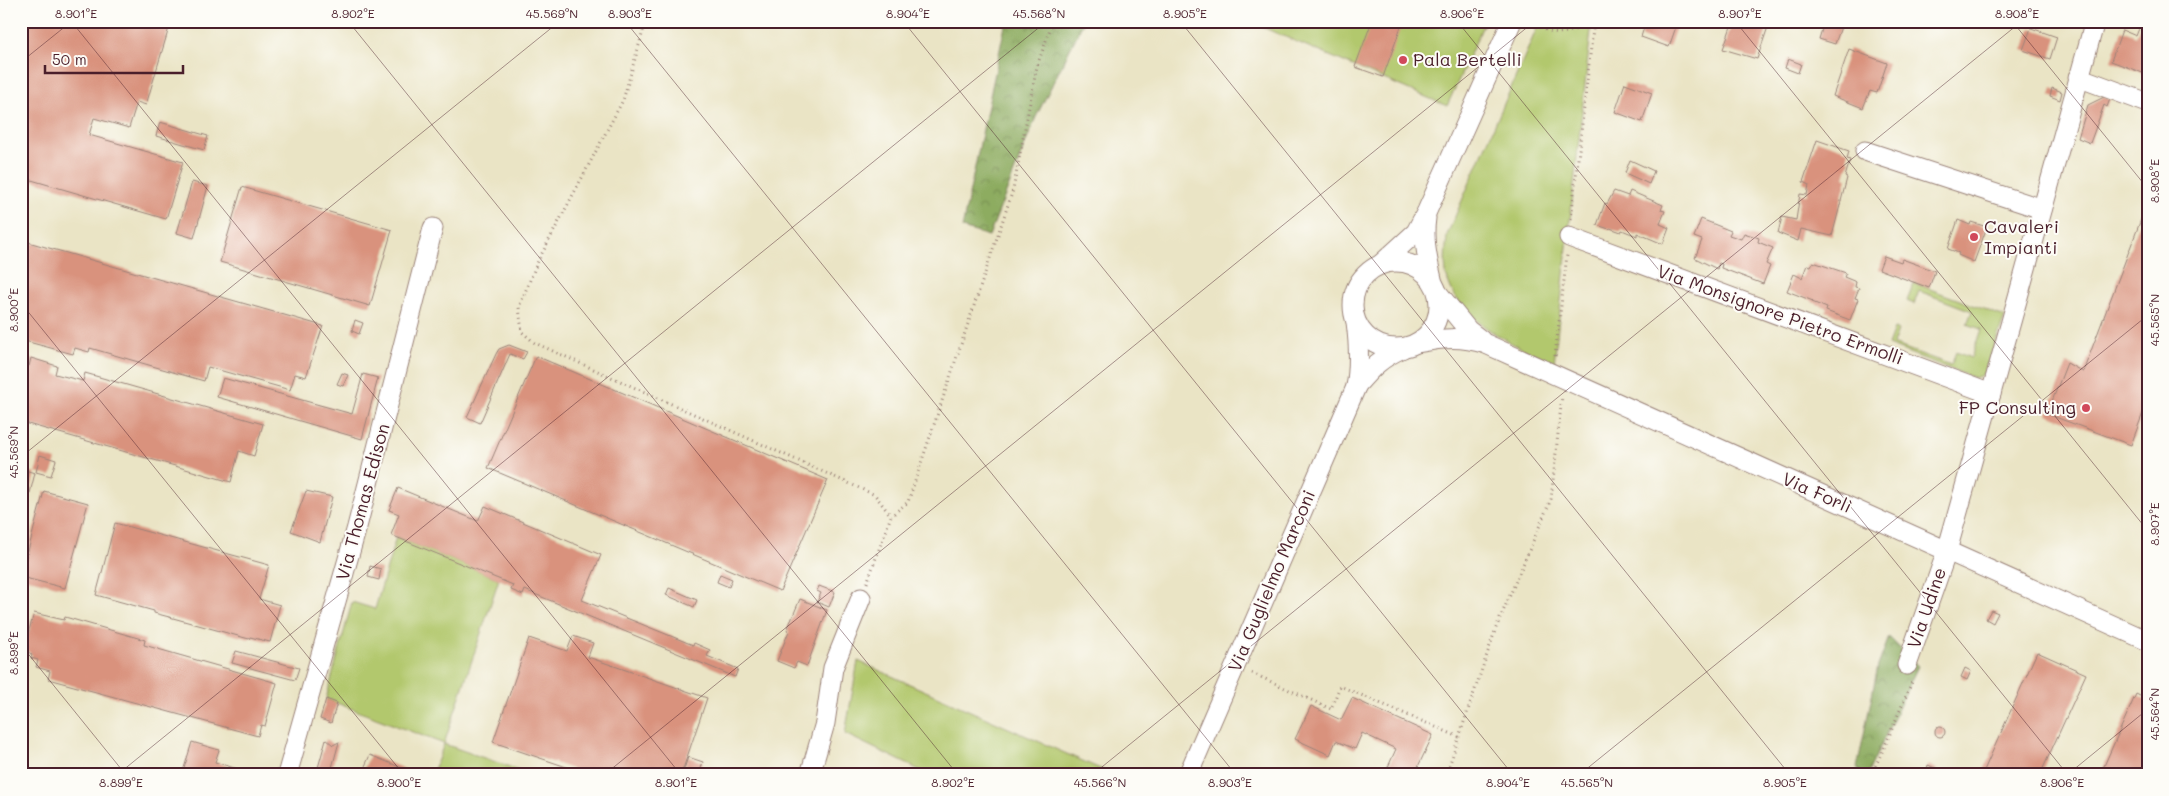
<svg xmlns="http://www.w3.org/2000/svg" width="2169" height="796" font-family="Mali,sans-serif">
	<defs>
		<pattern id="forest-crowns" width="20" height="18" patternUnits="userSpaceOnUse" patternTransform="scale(1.25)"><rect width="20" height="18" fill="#8dac60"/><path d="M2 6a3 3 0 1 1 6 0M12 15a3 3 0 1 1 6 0" fill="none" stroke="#758b4f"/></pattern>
	</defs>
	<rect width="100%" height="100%" fill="#fdfcf7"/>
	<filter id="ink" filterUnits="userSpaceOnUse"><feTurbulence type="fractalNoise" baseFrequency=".02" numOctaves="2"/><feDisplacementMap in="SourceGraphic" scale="10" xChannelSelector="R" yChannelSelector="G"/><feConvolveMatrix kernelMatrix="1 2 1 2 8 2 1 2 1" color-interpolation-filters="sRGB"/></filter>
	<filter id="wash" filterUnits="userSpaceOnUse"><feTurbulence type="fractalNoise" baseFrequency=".0096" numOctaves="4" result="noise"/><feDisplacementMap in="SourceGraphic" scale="20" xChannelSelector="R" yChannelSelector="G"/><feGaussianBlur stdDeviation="1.12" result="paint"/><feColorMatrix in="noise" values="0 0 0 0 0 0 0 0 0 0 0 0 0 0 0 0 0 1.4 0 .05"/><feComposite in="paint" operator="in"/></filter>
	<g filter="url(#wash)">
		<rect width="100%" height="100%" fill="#eae4c5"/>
		<g fill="#b2c86d" stroke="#7e744c">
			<polygon points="1248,21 1485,21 1447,106"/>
			<path d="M1540 21H1592L1554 364C1516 345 1463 325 1448 281 1443 266 1446 250 1447 235Z"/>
			<polygon points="1914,283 2005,317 1983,375 1974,378 1888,345 1894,329 1898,330 1893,344 1951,365 1956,352 1971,358 1981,329 1967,324 1972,311 1919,291 1914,304 1907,301"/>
			<polygon points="396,537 499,579 444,744 533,775 432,775 444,744 326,699 352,602 375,609"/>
			<polygon points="858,661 1114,775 930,775 845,734"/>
		</g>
		<g fill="url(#forest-crowns)" stroke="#6c6646">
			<polygon points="1006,21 1084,21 1036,117 989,236 962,228"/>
			<polygon points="1889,637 1918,666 1867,775 1861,775 1857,768 1878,666"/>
		</g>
		<g id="blocks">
			<g fill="#d9927d">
				<polygon points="21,21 171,21 146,105 137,102 129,128 94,118 89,135 183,162 166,219 21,177"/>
				<polygon points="1372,21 1403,21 1383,77 1355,67"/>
				<polygon points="1646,21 1678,21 1669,47 1641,37"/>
				<polygon points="1733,21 1770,21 1757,59 1723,49"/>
				<polygon points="1809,21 1843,21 1835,44 1819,39 1823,26"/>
				<polygon points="2140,26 2148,29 2148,75 2111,61 2122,30 2136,36"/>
				<polygon points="2031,28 2057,37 2050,59 2023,50"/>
				<polygon points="1849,49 1887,63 1877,93 1870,91 1863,108 1833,96"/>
				<polygon points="1788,59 1801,64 1798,73 1785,68"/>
				<polygon points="1625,83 1652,93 1642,122 1615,112"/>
				<polygon points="2052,88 2062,92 2060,100 2050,96"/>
				<polygon points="2104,97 2110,99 2107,107 2104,105 2090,143 2078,138 2088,105"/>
				<polygon points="160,122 208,136 204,150 156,136"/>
				<polygon points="1817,140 1849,151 1847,159 1850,160 1845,177 1847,178 1832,236 1801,229 1798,241 1778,233 1782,217 1796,220 1800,194 1807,195 1809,185 1803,182"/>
				<polygon points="1630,160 1654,171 1649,184 1625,173"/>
				<polygon points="192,182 208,186 194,238 177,233"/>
				<polygon points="242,187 392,230 370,306 220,262"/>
				<polygon points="1614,191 1628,196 1630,191 1663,205 1661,210 1665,211 1660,224 1669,228 1663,244 1637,233 1637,236 1622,230 1621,232 1610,228 1609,229 1597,225 1605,203 1607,204"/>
				<polygon points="2148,201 2148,414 2143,413 2131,445 2047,414 2067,363 2083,372"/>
				<polygon points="1701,219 1731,231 1729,235 1741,239 1744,233 1759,238 1758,242 1773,248 1766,264 1770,266 1763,284 1721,268 1722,264 1719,263 1717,269 1695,258 1702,240 1694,237"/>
				<polygon points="1958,220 1970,225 1971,222 1987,227 1974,262 1958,255 1959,253 1948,249"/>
				<polygon points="21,240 323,326 306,377 295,374 290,390 208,367 204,381 90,348 89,352 75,348 73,354 21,340"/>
				<polygon points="1884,256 1901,262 1902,259 1935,271 1929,288 1879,269"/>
				<polygon points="1813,262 1846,273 1844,277 1856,282 1855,287 1859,288 1855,298 1858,299 1850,320 1826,311 1827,308 1812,302 1813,301 1787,291 1794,274 1802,278 1807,265 1811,266"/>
				<polygon points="355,320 363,323 359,334 352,331"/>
				<polygon points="509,345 527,352 523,359 510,354 480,423 467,417 496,354 499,349"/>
				<polygon points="536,356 828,480 780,591 488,468"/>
				<polygon points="31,358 57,366 55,374 83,381 85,373 263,424 254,456 239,451 231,482 21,422 21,364 29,366"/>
				<polygon points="342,373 348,375 343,386 337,384"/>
				<polygon points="363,374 378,378 362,439 217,397 223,378 352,414"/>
				<polygon points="40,455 56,460 51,476 36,472"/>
				<polygon points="21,469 35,473 30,493 21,491"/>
				<polygon points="398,488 478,521 485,506 601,555 582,600 693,645 694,643 710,650 707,656 738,669 735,677 525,590 523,595 511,590 513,585 391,535 399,514 389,510"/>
				<polygon points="44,491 88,503 65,588 21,577"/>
				<polygon points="306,491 332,497 320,542 291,531"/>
				<polygon points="115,523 269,565 259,599 280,605 270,642 250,637 249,639 173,618 154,613 154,611 96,595"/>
				<polygon points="370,566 381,569 379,580 368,577"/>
				<polygon points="720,574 732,579 729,587 717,582"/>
				<polygon points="819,586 835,592 829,607 817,602 821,593 817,591"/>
				<polygon points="669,588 697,600 694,607 666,595"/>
				<polygon points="800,599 827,610 807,666 797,662 794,668 777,661 789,631 787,630"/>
				<polygon points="1991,610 1998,613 1993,623 1986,619"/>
				<polygon points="34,613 64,620 65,617 145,640 144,645 277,683 265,726 261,725 258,736 48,679 50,671 36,667 38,660 31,658 32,655 24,648"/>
				<polygon points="573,636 593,643 588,657 707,698 681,775 590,775 493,742 529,638 567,651"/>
				<polygon points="236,651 299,668 295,680 232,663"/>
				<polygon points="2037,652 2086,674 2040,775 1982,775"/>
				<polygon points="1965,668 1971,671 1967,680 1961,677"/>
				<polygon points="2136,694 2148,700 2148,775 2100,775"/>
				<polygon points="1352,698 1433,735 1414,775 1404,775 1388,767 1396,749 1362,733 1355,749 1336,741 1330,755 1295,739 1311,706 1341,720"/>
				<polygon points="326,699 337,703 331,723 320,719"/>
				<circle cx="1940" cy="732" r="5"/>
				<polygon points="326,739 333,745 339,742 330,775 316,775"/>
				<polygon points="192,742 219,750 215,762 257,775 182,775"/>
				<polygon points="370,755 412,772 411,775 361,775"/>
				<polygon points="688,757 703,762 699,775 682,775"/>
				<polygon points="1928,765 1937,769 1936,773 1927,769"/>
			</g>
		</g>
	</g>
	<g filter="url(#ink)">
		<use href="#blocks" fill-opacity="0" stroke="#9a8278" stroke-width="1"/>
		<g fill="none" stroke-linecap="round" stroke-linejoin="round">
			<g stroke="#9a8278" stroke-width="21">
				<g id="minor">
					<polyline points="2078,77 2148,103"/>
					<polyline points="1865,151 2042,209"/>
					<path d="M1426 218C1423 239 1427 258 1432 279"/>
					<polyline points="1569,237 1991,394"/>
					<circle cx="1396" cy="305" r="43"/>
					<polyline points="1381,264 1416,232 1427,211 1512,21"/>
					<polyline points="1438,293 1468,330 1481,340"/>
					<path d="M1417 343C1445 338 1459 336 1486 344L2148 641"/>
					<path d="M1356 386C1372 367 1381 358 1403 348"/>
					<polyline points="1907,665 1947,551 2095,21"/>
					<polyline points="287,775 357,527 433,228"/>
					<polyline points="810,775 825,723 833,668 861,598"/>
					<path d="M1188 775 1356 387C1360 365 1359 345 1356 322"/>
				</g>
			</g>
			<g stroke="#9a8278" stroke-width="3" stroke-dasharray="1 4" stroke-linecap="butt">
				<polyline points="646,21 623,100 537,263 519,307 522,332 535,343 875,495 891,516"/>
				<path d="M1533 21C1548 36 1572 37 1587 21"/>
				<polyline points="1571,219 1594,21"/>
				<polyline points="1555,356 1567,255"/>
				<polyline points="867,583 891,516 908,502 1013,190 1037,66 1053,21"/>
				<polyline points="1252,673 1331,709 1340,686 1459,737"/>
				<polyline points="1446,775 1496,628 1551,499 1562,396"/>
				<polyline points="1871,775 1883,750 1912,682"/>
			</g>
			<use href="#minor" stroke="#fff" stroke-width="19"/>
		</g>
	</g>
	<path fill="none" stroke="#4a1f2b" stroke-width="1" stroke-opacity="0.45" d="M71 21 681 775M348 21 958 775M625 21 1236 775M903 21 1513 775M1180 21 1790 775M1457 21 2068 775M1735 21 2148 531M2012 21 2148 189M21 62 72 21M21 303 404 775M21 457 560 21M21 645 126 775M117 775 1047 21M604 775 1535 21M1092 775 2022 21M1579 775 2148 315M2067 775 2148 709"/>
	<g fill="#d1495b" stroke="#fdfcf7" stroke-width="2">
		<circle cx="1403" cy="60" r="5"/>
		<circle cx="1974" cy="237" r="5"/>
		<circle cx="2086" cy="408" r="5"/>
	</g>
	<g text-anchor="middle" stroke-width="4" stroke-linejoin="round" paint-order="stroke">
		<g font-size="18" fill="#4a1f2b" stroke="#fdfcf7" text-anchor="start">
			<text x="1413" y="66">Pala Bertelli</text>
			<text x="1984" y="233">Cavaleri<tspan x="1984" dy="21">Impianti</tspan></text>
			<text x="2076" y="414" text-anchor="end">FP Consulting</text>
		</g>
		<g font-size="18" fill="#4a1f2b" stroke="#fdfcf7">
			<text transform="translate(1780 315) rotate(20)" y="6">Via Monsignore Pietro Ermolli</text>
			<text transform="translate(1817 493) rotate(24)" y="6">Via Forlì</text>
			<text transform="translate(363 502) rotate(-75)" y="6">Via Thomas Edison</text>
			<text transform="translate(1272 581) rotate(-67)" y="6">Via Guglielmo Marconi</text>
			<text transform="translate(1927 608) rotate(-71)" y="6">Via Udine</text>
		</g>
	</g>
	<rect width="2169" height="796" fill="none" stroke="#fdfcf7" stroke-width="55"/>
	<path d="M45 65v8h138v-8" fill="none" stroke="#4a1f2b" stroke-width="2.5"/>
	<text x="52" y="65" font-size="15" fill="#4a1f2b" stroke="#fdfcf7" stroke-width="4" paint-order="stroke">50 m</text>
	<rect x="28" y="28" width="2114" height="740" fill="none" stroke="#4a1f2b" stroke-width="2"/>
	<g font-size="12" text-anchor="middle" fill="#4a1f2b">
		<text x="76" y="18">8.901°E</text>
		<text x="353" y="18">8.902°E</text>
		<text x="552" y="18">45.569°N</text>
		<text x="630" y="18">8.903°E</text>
		<text x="908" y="18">8.904°E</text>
		<text x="1039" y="18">45.568°N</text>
		<text x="1185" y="18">8.905°E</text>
		<text x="1462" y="18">8.906°E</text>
		<text x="1740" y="18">8.907°E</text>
		<text x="2017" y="18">8.908°E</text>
		<text transform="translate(2155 181) rotate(-90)" y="4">8.908°E</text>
		<text transform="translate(14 310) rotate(-90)" y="4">8.900°E</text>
		<text transform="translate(2155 320) rotate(-90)" y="4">45.565°N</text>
		<text transform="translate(14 452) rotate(-90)" y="4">45.569°N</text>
		<text transform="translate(2155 524) rotate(-90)" y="4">8.907°E</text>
		<text transform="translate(14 653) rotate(-90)" y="4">8.899°E</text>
		<text transform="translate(2155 714) rotate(-90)" y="4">45.564°N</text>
		<text x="121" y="787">8.899°E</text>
		<text x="399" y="787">8.900°E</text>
		<text x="676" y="787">8.901°E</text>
		<text x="953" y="787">8.902°E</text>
		<text x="1100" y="787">45.566°N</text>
		<text x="1230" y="787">8.903°E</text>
		<text x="1508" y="787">8.904°E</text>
		<text x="1587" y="787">45.565°N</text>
		<text x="1785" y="787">8.905°E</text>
		<text x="2062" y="787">8.906°E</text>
	</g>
</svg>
